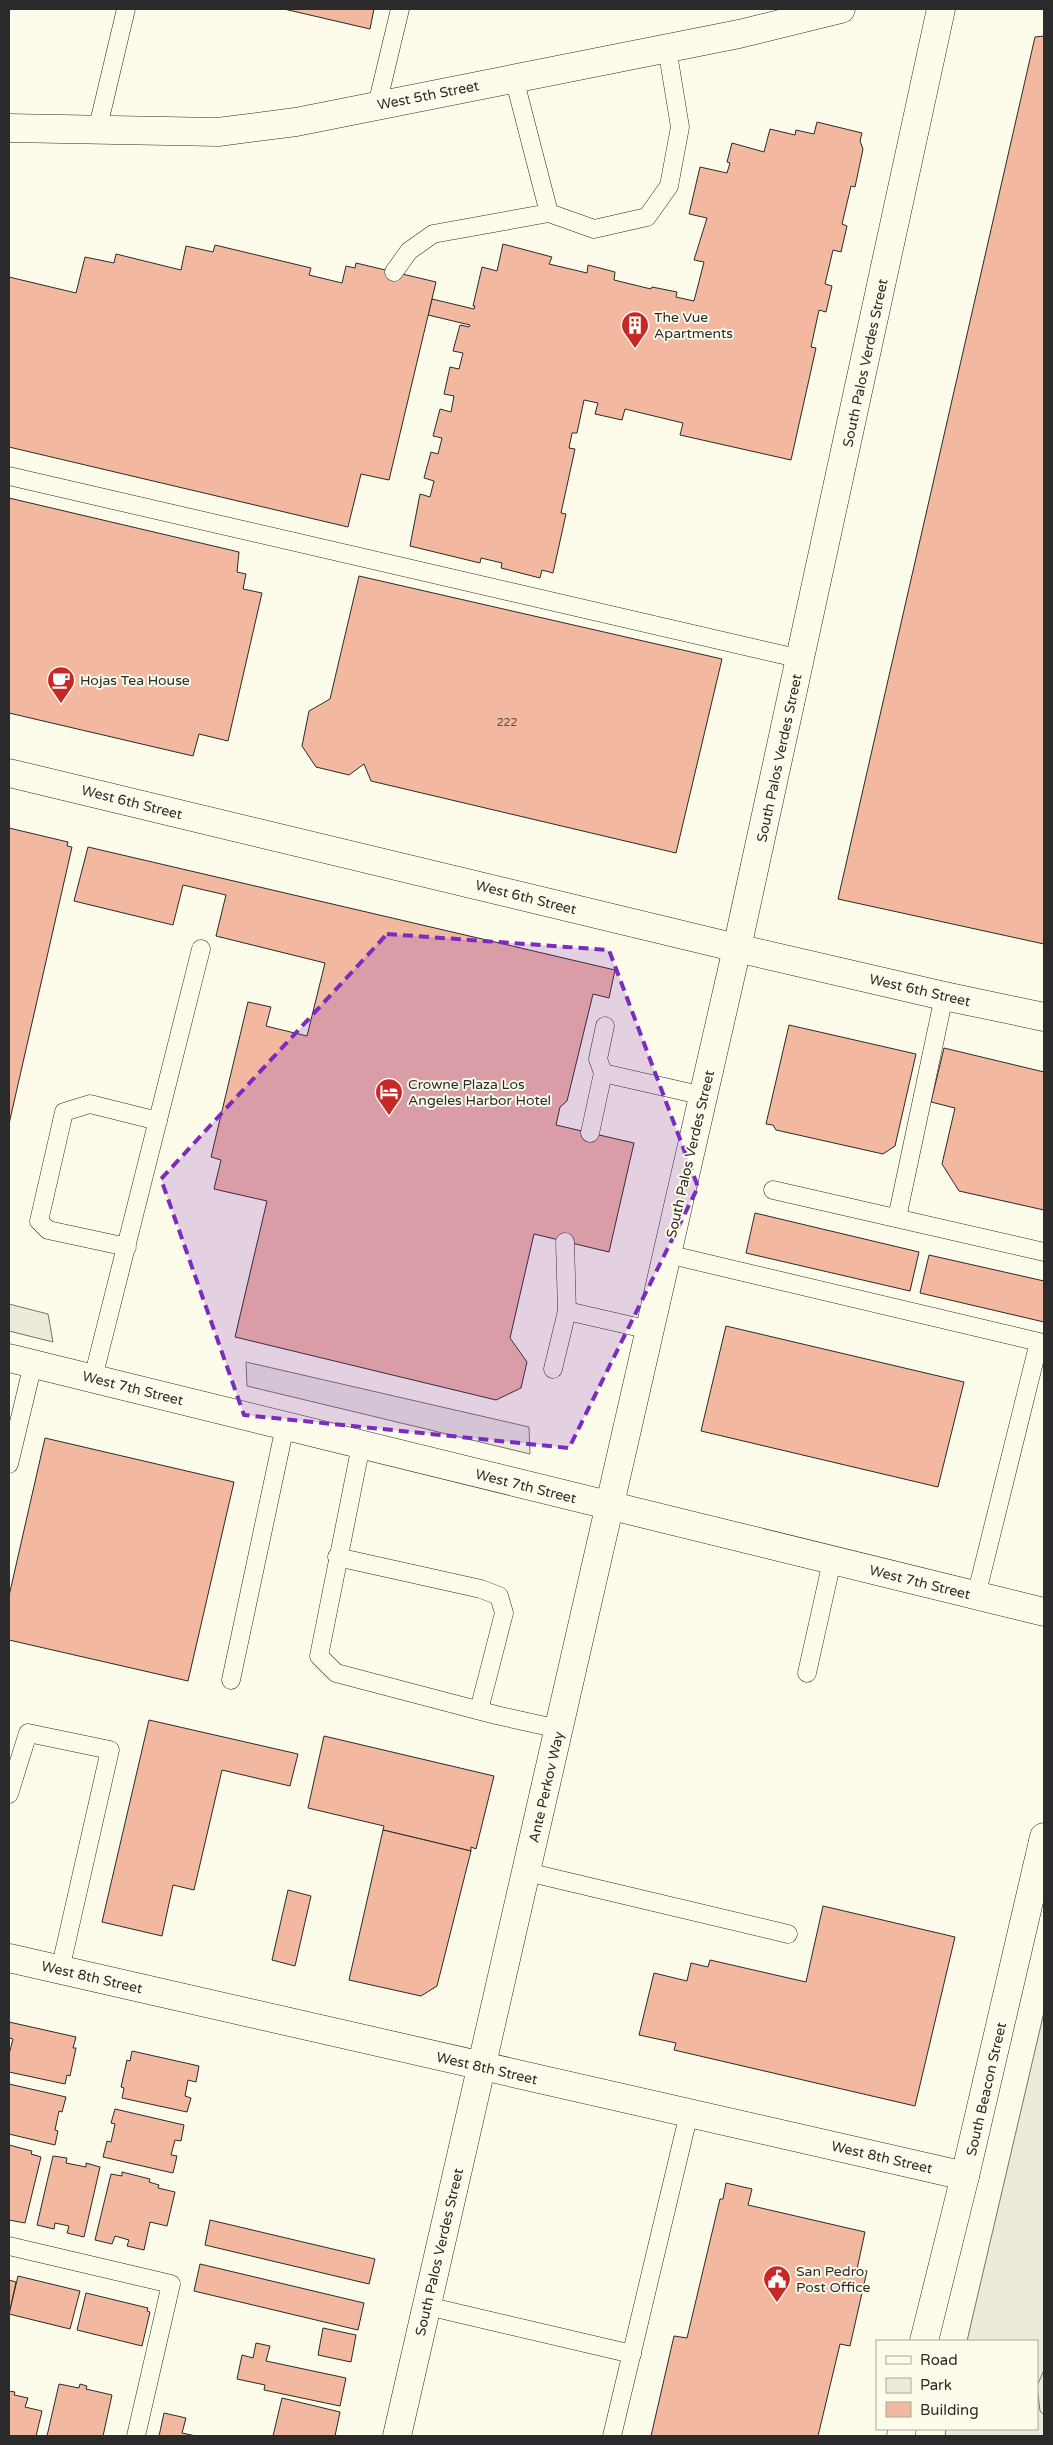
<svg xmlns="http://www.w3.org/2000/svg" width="1053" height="2445" font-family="'Varela Round',sans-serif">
	<rect width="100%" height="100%" fill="#fdfbea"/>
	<polygon fill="#ecebdb" stroke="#74746e" points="1044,2012 1044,2436 945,2436 946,2429 1037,2429 1037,2341 967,2341"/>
	<g fill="#eceadb" stroke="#74746e">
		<polygon points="9,1304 48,1314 53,1342 9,1331"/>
		<polygon points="246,1362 529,1427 530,1454 247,1386"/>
		<polygon points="1044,2370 1044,2415 1040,2411 1037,2386"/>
	</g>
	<g fill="#f2b8a0" stroke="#2b2b2b">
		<polygon points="284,9 374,9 370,29"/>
		<polygon points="1044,36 1044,944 838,899 1035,37"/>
		<polygon points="817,122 862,133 860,141 863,149 855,187 851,186 842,224 847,226 841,252 833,250 825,284 832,286 826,312 819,310 811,347 816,348 791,460 680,435 683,423 625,409 622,420 595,414 598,403 584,400 577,433 572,433 569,448 575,449 561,513 566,514 553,573 542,570 540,578 501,568 502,563 481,558 480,563 410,546 420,494 430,497 434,481 424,478 431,452 438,454 442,438 433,436 440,409 451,412 454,396 444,394 450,367 459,369 463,353 453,351 460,325 469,327 470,325 428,315 432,299 474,309 475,306 473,306 482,267 497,271 503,244 552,257 549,264 587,273 588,265 615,272 614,280 651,289 652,287 677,292 676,297 694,301 704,262 694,260 707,218 689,214 700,167 727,173 730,163 727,162 732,143 764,152 770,129 795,135 796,130 814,134"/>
		<polygon points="215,245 311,268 309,275 342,283 346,266 355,268 356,263 436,282 389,480 361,474 348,527 9,447 9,277 76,293 85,257 114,263 116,254 181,270 186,246 213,252"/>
		<polygon points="9,498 239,552 237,572 246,574 243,589 262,593 228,741 199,734 193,756 9,713"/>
		<polygon points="359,576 722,659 676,853 371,781 364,764 349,775 316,767 302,746 309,711 330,699"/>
		<polygon points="9,828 68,842 67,846 72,847 9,1124"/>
		<polygon points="88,847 615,970 609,998 593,994 567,1101 560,1107 556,1125 634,1143 609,1252 534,1234 510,1338 527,1362 521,1388 496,1400 235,1337 267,1201 214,1189 221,1160 211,1157 248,1002 271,1007 266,1026 307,1036 325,963 216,936 226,895 183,885 173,925 74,901"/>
		<polygon points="789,1025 916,1054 895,1146 883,1154 776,1130 773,1125 766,1124"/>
		<polygon points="944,1048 1044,1072 1044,1210 959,1191 942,1164 955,1108 931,1102"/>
		<polygon points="755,1213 919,1252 910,1291 746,1253"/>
		<polygon points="929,1255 1044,1281 1044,1322 920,1293"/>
		<polygon points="726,1326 964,1382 938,1487 701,1431"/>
		<polygon points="45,1438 234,1482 188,1681 9,1640 9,1596"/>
		<polygon points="149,1720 298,1754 290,1786 222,1770 194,1890 173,1885 162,1936 102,1922"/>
		<polygon points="324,1736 494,1776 476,1849 471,1847 471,1851 383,1830 384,1826 308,1808"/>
		<polygon points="383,1830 471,1851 437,1986 421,1996 349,1980"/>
		<polygon points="288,1890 311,1896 295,1966 272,1960"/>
		<polygon points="823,1906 955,1937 915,2106 674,2050 676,2043 639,2035 654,1973 687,1981 691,1963 708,1967 710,1960 806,1982"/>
		<polygon points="9,2022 76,2037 73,2048 76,2048 70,2076 67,2075 65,2084 9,2072 9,2054 13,2039 9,2038"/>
		<polygon points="132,2051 199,2066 196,2082 188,2080 185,2096 191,2098 187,2112 122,2098 124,2088 121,2087 127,2060 130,2061"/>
		<polygon points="9,2084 66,2097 62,2112 59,2111 55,2130 58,2131 55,2145 9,2134"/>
		<polygon points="115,2109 184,2125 181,2141 175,2140 171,2155 177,2156 173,2173 103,2157 107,2141 111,2142 115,2124 111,2123"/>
		<polygon points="9,2145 32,2151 31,2154 41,2157 25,2223 9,2220"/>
		<polygon points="53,2156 67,2158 66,2163 86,2167 86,2163 100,2167 84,2237 67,2233 69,2226 55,2223 54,2229 37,2225"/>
		<polygon points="122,2172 150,2179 149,2182 159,2185 158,2188 175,2192 167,2226 150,2222 144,2250 127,2246 129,2240 115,2236 112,2244 95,2240 111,2174 122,2176"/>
		<polygon points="726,2183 752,2189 748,2205 865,2232 857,2269 867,2271 850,2346 840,2344 818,2436 651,2436 674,2336 687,2338 720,2199 723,2199"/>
		<polygon points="210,2220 375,2259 369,2284 205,2245"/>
		<polygon points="200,2264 364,2303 358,2330 194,2291"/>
		<polygon points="18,2276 80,2291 70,2329 9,2314"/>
		<polygon points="9,2280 16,2282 9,2314"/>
		<polygon points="86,2293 148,2308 147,2311 150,2312 142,2346 77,2330"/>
		<polygon points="323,2328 356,2335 351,2362 318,2355"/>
		<polygon points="256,2343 270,2346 266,2361 346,2378 340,2406 264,2390 265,2385 237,2379 242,2355 253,2358"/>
		<polygon points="59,2384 79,2388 80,2384 87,2386 86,2389 112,2395 103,2436 47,2436"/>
		<polygon points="9,2391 15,2392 14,2395 28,2398 25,2407 42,2411 36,2436 9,2436"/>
		<polygon points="282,2398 340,2412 335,2436 273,2436"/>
		<polygon points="164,2413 186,2418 182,2433 196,2436 159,2436"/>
	</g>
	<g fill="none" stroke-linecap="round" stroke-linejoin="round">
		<g stroke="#2b2b2b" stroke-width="19">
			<g id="service">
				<polyline points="514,78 549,213 594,229 647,217 669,186 680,127 667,48"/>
				<polyline points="377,105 400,9"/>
				<polyline points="97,131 126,9"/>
				<polyline points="394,272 409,251 433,234 549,213"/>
				<polyline points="9,476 801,659"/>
				<polyline points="603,1073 704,1096"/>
				<polyline points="590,1133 603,1073 598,1059 605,1026"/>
				<polyline points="773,1190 1044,1252"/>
				<polyline points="897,1218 944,996"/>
				<polyline points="127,1247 48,1230 39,1221 64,1112 90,1104 158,1121"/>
				<polyline points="667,1254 1039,1342 976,1596"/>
				<polyline points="567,1311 650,1330"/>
				<polyline points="553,1369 567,1311 565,1242"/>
				<polyline points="93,1378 201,949"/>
				<polyline points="361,1445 319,1656 336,1673 496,1715 559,1729"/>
				<polyline points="9,1464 33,1364"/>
				<polyline points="337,1557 481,1589 499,1596 504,1613 479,1710"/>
				<polyline points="807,1673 832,1561"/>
				<polyline points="231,1680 285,1426"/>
				<polyline points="9,1794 28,1733 110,1750 60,1970"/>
				<polyline points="527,1872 788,1934"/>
				<polyline points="9,2246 171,2284 136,2436"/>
				<polyline points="427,2306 632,2354"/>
				<polyline points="612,2436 689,2113"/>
			</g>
		</g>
		<g stroke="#2b2b2b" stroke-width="29">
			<g id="minor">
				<polyline points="9,1958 965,2176"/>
				<polyline points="397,2436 737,948 941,9"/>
			</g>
		</g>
		<g stroke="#2b2b2b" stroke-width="29">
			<g id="tertiary">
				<polyline points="9,128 218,132 296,122 739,34 841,9"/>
				<polyline points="9,773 737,948 944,996 1044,1017"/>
				<polyline points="924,2341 965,2176 1044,1837"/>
				<polyline points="901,2436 902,2429"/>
			</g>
		</g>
		<g stroke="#2b2b2b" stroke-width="29">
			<polyline id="secondary" points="9,1358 1044,1612"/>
		</g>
		<use href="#service" stroke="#fdfbea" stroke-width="18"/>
		<use href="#minor" stroke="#fdfbea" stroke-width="28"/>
		<use href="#tertiary" stroke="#fdfbea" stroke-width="28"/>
		<use href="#secondary" stroke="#fdfbea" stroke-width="28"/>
	</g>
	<path fill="#7b2cbf" fill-opacity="0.2" stroke="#7b2cbf" stroke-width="4" stroke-dasharray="10 6" stroke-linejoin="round" d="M387 934 609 950 698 1187 569 1448 244 1415 161 1179Z"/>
	<defs>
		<g id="building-pin" transform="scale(1.4375)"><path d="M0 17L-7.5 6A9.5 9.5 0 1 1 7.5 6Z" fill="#c62828" stroke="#fdfbea"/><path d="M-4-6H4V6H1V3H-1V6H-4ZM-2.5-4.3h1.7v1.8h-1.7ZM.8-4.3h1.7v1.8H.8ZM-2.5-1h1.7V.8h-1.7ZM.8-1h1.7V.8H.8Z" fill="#fff"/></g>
		<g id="cafe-pin" transform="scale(1.4375)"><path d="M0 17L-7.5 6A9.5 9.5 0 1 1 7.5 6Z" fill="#c62828" stroke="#fdfbea"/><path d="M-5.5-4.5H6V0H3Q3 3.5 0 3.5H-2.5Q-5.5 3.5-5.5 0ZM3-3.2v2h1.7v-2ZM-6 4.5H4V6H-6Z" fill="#fff"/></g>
		<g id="hotel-pin" transform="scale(1.4375)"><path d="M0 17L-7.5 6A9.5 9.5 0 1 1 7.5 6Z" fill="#c62828" stroke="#fdfbea"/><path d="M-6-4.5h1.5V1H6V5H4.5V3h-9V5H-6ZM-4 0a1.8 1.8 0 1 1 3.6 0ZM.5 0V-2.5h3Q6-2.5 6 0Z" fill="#fff"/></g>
		<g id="civic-pin" transform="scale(1.4375)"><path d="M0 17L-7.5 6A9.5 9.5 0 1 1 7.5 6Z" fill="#c62828" stroke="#fdfbea"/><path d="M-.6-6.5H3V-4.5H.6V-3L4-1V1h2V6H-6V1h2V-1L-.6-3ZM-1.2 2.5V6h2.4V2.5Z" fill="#fff"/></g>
	</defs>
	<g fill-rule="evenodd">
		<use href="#building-pin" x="635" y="325"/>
		<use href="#cafe-pin" x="61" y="680"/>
		<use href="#hotel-pin" x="389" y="1092"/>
		<use href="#civic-pin" x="777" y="2279"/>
	</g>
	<g text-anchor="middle" stroke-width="4" stroke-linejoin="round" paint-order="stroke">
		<g font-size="11" fill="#5d4e48">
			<text x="507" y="726">222</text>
		</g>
		<g font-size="14" fill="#2b2b2b" stroke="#fdfbea">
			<text transform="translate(428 95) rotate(-11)" y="5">West 5th Street</text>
			<text transform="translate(865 363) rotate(-78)" y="5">South Palos Verdes Street</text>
			<text transform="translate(779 758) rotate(-78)" y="5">South Palos Verdes Street</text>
			<text transform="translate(132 802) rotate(14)" y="5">West 6th Street</text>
			<text transform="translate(526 897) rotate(14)" y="5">West 6th Street</text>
			<text transform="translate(920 990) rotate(13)" y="5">West 6th Street</text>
			<text transform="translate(690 1154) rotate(-77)" y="5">South Palos Verdes Street</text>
			<text transform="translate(133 1388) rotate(14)" y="5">West 7th Street</text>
			<text transform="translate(526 1486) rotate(14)" y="5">West 7th Street</text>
			<text transform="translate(920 1582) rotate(14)" y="5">West 7th Street</text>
			<text transform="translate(546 1787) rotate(-77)" y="5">Ante Perkov Way</text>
			<text transform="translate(92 1977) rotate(13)" y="5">West 8th Street</text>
			<text transform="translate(487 2068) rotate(13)" y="5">West 8th Street</text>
			<text transform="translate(986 2089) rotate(-77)" y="5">South Beacon Street</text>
			<text transform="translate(882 2157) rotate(13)" y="5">West 8th Street</text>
			<text transform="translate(439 2252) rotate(-77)" y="5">South Palos Verdes Street</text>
		</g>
		<g font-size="14" fill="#2b2b2b" stroke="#fdfbea" text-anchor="start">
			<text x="654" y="322">The Vue<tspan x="654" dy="16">Apartments</tspan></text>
			<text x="80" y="685">Hojas Tea House</text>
			<text x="408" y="1089">Crowne Plaza Los<tspan x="408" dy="16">Angeles Harbor Hotel</tspan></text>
			<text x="796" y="2276">San Pedro<tspan x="796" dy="16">Post Office</tspan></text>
		</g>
	</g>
	<rect width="1053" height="2445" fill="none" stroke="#2b2b2b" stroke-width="20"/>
	<rect x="876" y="2340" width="162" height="90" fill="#fdfbea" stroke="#a9a89e"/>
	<rect x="886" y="2356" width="25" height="8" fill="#fdfbea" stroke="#a9a89e"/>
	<text x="920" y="2365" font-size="15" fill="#2b2b2b">Road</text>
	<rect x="886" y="2378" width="25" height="15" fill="#ecebdb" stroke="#a9a89e"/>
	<text x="920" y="2390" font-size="15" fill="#2b2b2b">Park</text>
	<rect x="886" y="2402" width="25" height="15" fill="#f2b8a0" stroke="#a9a89e"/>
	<text x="920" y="2415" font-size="15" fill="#2b2b2b">Building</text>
</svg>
